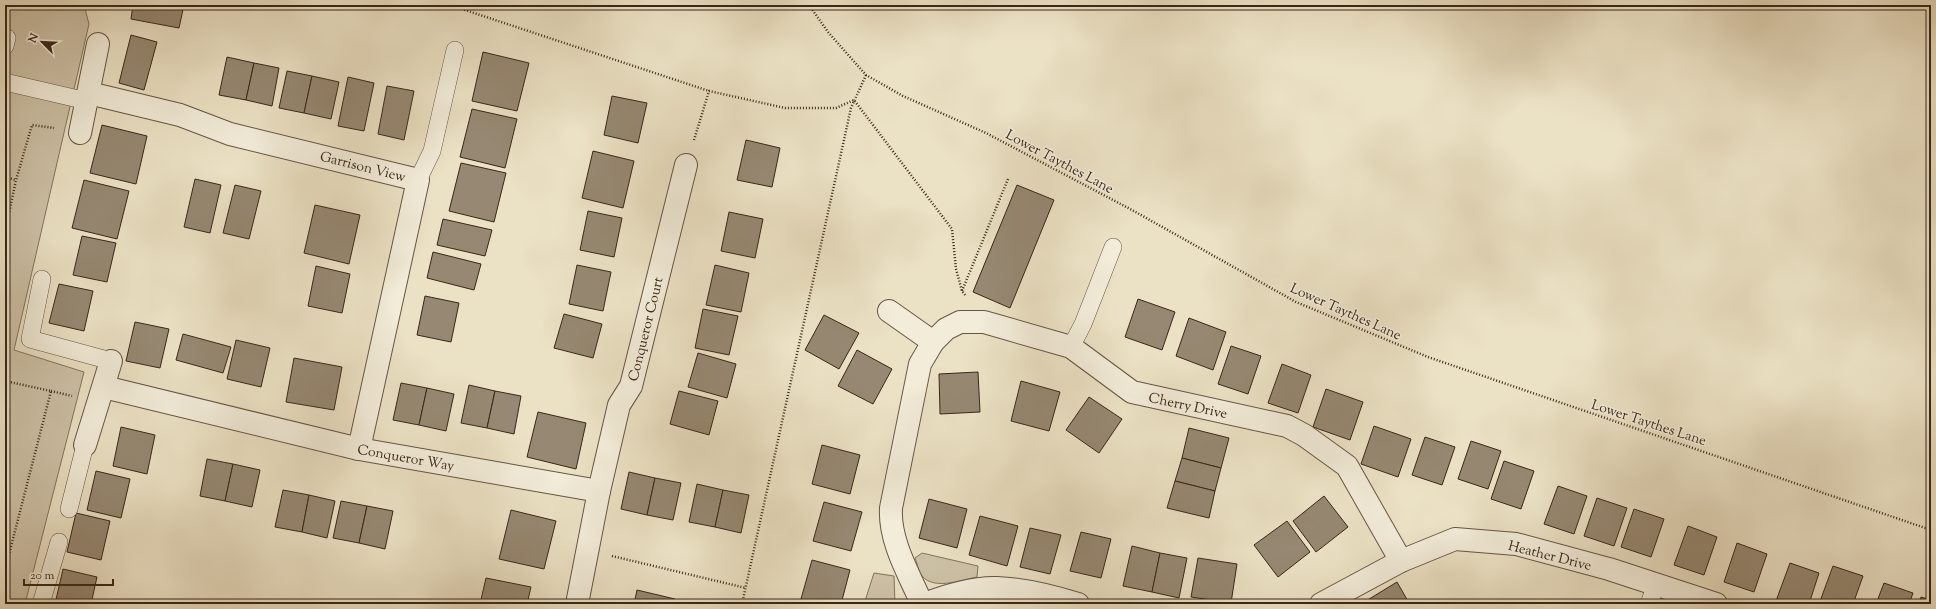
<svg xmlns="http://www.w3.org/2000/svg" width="1936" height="609" font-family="'Sorts Mill Goudy',serif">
	<rect width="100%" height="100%" fill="#ebe1c4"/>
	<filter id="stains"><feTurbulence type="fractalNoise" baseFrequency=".005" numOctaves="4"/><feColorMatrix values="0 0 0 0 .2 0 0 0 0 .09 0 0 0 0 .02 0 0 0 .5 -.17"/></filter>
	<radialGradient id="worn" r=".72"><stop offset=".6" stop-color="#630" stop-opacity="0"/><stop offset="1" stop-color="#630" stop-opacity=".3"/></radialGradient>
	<g fill="#cdc1a7" stroke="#837460">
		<polygon points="5,5 84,5 89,24 14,350 84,372 25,604 5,604"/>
		<path d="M922 553 978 566 977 577C960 580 931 592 920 573 918 569 917 562 915 558Z"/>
		<polygon points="874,573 894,576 895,604 864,604"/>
	</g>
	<g fill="#968872" stroke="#392719">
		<polygon points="133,5 184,5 179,28 131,19"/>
		<polygon points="131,35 157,42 144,90 119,83"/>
		<polygon points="483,52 529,63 517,111 472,101"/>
		<polygon points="227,57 254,63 246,100 219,95"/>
		<polygon points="254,63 279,68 272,106 246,100"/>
		<polygon points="287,71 312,76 304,113 279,108"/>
		<polygon points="312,76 339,82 331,119 304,113"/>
		<polygon points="348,77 374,83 364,131 338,126"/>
		<polygon points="387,86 414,91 404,140 378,134"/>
		<polygon points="612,96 647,103 638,143 604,135"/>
		<polygon points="472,109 517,119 505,168 460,157"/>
		<polygon points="102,125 147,136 136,184 90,173"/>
		<polygon points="746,140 780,148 772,187 737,180"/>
		<polygon points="593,151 634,161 623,208 582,198"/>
		<polygon points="461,163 506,173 494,222 449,211"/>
		<polygon points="195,179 221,185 210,233 184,227"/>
		<polygon points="84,180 129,191 117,239 72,228"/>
		<polygon points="235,185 261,191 249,239 223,233"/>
		<polygon points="1017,185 1054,200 1010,308 973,292"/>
		<polygon points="315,205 360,215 349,264 304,253"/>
		<polygon points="588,211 622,218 614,257 580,250"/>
		<polygon points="729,212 763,219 755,258 721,251"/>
		<polygon points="443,219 492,230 485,256 437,245"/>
		<polygon points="82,236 116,243 107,282 73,275"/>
		<polygon points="433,252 481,264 474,290 427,278"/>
		<polygon points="577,265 611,272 603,311 569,304"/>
		<polygon points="715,265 749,273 741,312 706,305"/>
		<polygon points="316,266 350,274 342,313 308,306"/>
		<polygon points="59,284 93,291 84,331 49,323"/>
		<polygon points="425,296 459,303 451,342 417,335"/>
		<polygon points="1138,299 1175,312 1162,350 1125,337"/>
		<polygon points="703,309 738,316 729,355 695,348"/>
		<polygon points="564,314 602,324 593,358 554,348"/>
		<polygon points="824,315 859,333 839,369 805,350"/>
		<polygon points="1189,318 1226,332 1213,370 1176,356"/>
		<polygon points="135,322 169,329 160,368 126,361"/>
		<polygon points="183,334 231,347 223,373 176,360"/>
		<polygon points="236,340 270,348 261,387 227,379"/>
		<polygon points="1231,346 1261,356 1248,394 1218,384"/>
		<polygon points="857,350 892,369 873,404 838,386"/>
		<polygon points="698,353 736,364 727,398 688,387"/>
		<polygon points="294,358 342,367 334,410 286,402"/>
		<polygon points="1282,364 1311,375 1298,413 1268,403"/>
		<polygon points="978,372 980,412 940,414 939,374"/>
		<polygon points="1021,381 1060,392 1049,431 1011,421"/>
		<polygon points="401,383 427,388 419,425 393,420"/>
		<polygon points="469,385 495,391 487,428 461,423"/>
		<polygon points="427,388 454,394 446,431 419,425"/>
		<polygon points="1326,389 1363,402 1350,440 1313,427"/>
		<polygon points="495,391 521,396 514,434 487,428"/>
		<polygon points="679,391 718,401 709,435 670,424"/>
		<polygon points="1089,397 1122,419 1099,453 1066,430"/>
		<polygon points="538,412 586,423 576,469 527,457"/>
		<polygon points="1374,426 1411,439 1398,477 1361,464"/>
		<polygon points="121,427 155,435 147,474 113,466"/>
		<polygon points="1189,428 1229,438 1221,468 1182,458"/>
		<polygon points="1425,437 1455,447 1442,485 1412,475"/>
		<polygon points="1471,441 1501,451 1488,489 1458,479"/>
		<polygon points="822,445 860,455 850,494 812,484"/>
		<polygon points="1182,458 1221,468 1215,491 1175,481"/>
		<polygon points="207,459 233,464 225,501 200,496"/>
		<polygon points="1504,461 1534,471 1521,509 1491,499"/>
		<polygon points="233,464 260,470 252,507 225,501"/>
		<polygon points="96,471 130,479 121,518 87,510"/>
		<polygon points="629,472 655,478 647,515 621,509"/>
		<polygon points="655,478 681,483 673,520 647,515"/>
		<polygon points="1175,481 1215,491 1209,518 1167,508"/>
		<polygon points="697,484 723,490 715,527 689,522"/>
		<polygon points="1558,486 1587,496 1574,534 1544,524"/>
		<polygon points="283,490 309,495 302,532 275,527"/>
		<polygon points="723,490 749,495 741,533 715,527"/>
		<polygon points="309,495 335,501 327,538 302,532"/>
		<polygon points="1324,496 1348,527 1316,552 1293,521"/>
		<polygon points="1597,498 1627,508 1614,546 1584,536"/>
		<polygon points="929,499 967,509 957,548 919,538"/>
		<polygon points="341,501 367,506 359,543 333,538"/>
		<polygon points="824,502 862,512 851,551 813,541"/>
		<polygon points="367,506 393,511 385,549 359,543"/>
		<polygon points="1634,509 1664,519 1651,557 1621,547"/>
		<polygon points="511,510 556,521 544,569 499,559"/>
		<polygon points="76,513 110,521 101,560 67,552"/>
		<polygon points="980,516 1018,526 1007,566 969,555"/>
		<polygon points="1287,521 1310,552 1278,577 1254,545"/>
		<polygon points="1688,526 1717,537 1704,575 1674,565"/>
		<polygon points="1030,528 1061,535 1050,574 1020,567"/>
		<polygon points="1081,532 1111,539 1101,578 1070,571"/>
		<polygon points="1737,543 1767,554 1754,592 1724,582"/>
		<polygon points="1132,546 1160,553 1152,592 1123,586"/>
		<polygon points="1160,553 1187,558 1179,598 1152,592"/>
		<polygon points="1198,558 1237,564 1231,603 1191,597"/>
		<polygon points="812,560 850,570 841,604 821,604 801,599"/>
		<polygon points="1790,563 1819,573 1809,604 1784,604 1776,601"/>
		<polygon points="1833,566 1863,576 1853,604 1819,604"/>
		<polygon points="63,569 97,577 91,604 55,604"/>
		<polygon points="486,578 531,587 527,604 480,604"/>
		<polygon points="1397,582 1409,603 1408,604 1361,604"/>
		<polygon points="1884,583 1913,593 1909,604 1876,604"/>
		<polygon points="637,590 675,599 673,604 634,604"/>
		<polygon points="1921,597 1931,600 1931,604 1918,604"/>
	</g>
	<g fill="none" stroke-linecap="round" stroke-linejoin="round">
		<g stroke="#665644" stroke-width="18">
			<g id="service">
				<polyline points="5,46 7,38"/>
				<polyline points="5,82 87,101"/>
				<polyline points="418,180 432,151 455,50"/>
				<polyline points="42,279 30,339 111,361"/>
				<polyline points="1071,347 1083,324 1113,247"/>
				<polyline points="69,509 85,445"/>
				<polyline points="41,604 59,542"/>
				<polyline points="1649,604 1656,584"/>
			</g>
		</g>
		<g stroke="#665644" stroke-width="24">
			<g id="minor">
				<polyline points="89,93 180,115 230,134 418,180 359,449"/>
				<polyline points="80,133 98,44"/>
				<polyline points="889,311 933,342"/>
				<polyline points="104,387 359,449 599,491"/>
				<polyline points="85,445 111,361"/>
				<polyline points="577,604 599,491 619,405 631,386 686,165"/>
				<path d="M922 604C909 574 889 541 891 508L920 364 933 342 946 329 960 322H984L1071 347 1132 392 1287 426 1304 435 1347 466 1401 561"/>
				<path d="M925 604C944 596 976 587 997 588 1024 589 1052 596 1078 604"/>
				<polyline points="1321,604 1401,561 1455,539 1516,544 1609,569 1716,604"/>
			</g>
		</g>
		<g stroke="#392719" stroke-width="2.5" stroke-dasharray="1 2" stroke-linecap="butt">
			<polyline points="450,5 709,91"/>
			<polyline points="809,5 828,32 866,75 903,96 986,133 1132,210 1296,302 1428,357 1931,530"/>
			<polyline points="694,140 709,91 785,108 836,108 854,100 952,229 956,269 962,291 966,296"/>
			<polyline points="5,177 16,180"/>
			<polyline points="5,232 16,180 32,125 54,128"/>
			<polyline points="962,291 1008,179"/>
			<polyline points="5,381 51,391 5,570"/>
			<polyline points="51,391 72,396"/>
			<polyline points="612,556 746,588"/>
			<polyline points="742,604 851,108 866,75"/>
		</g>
		<use href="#service" stroke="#f2ecd9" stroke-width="17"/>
		<use href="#minor" stroke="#f2ecd9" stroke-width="22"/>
	</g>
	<g text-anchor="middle" stroke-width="3" stroke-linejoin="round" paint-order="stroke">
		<g font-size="14" fill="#392719" stroke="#f2ecd9">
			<text transform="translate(1060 161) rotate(28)" y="5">Lower Taythes Lane</text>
			<text transform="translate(363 166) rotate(14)" y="5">Garrison View</text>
			<text transform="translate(1346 311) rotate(24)" y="5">Lower Taythes Lane</text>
			<text transform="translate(645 329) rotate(-76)" y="5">Conqueror Court</text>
			<text transform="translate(1188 405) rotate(12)" y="5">Cherry Drive</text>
			<text transform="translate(1649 422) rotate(18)" y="5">Lower Taythes Lane</text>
			<text transform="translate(406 457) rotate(10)" y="5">Conqueror Way</text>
			<text transform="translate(1550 555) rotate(14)" y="5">Heather Drive</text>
		</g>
	</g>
	<rect width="1936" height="609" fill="none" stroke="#ebe1c4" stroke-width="20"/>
	<rect x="6" y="6" width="1924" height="597" fill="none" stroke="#392719" stroke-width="2"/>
	<rect x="10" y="10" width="1916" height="589" fill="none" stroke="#392719"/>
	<g transform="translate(42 42) rotate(294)" stroke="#f2ecd9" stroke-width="3" paint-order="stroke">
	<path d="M0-3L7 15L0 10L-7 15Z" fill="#392719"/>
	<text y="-6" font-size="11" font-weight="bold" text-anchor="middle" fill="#392719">N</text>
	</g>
	<path d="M24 579v6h89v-6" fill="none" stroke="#392719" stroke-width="2"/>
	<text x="30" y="579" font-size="12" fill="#392719" stroke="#f2ecd9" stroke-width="3" paint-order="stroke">20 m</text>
	<rect width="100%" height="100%" filter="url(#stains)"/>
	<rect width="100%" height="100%" fill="url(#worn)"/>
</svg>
